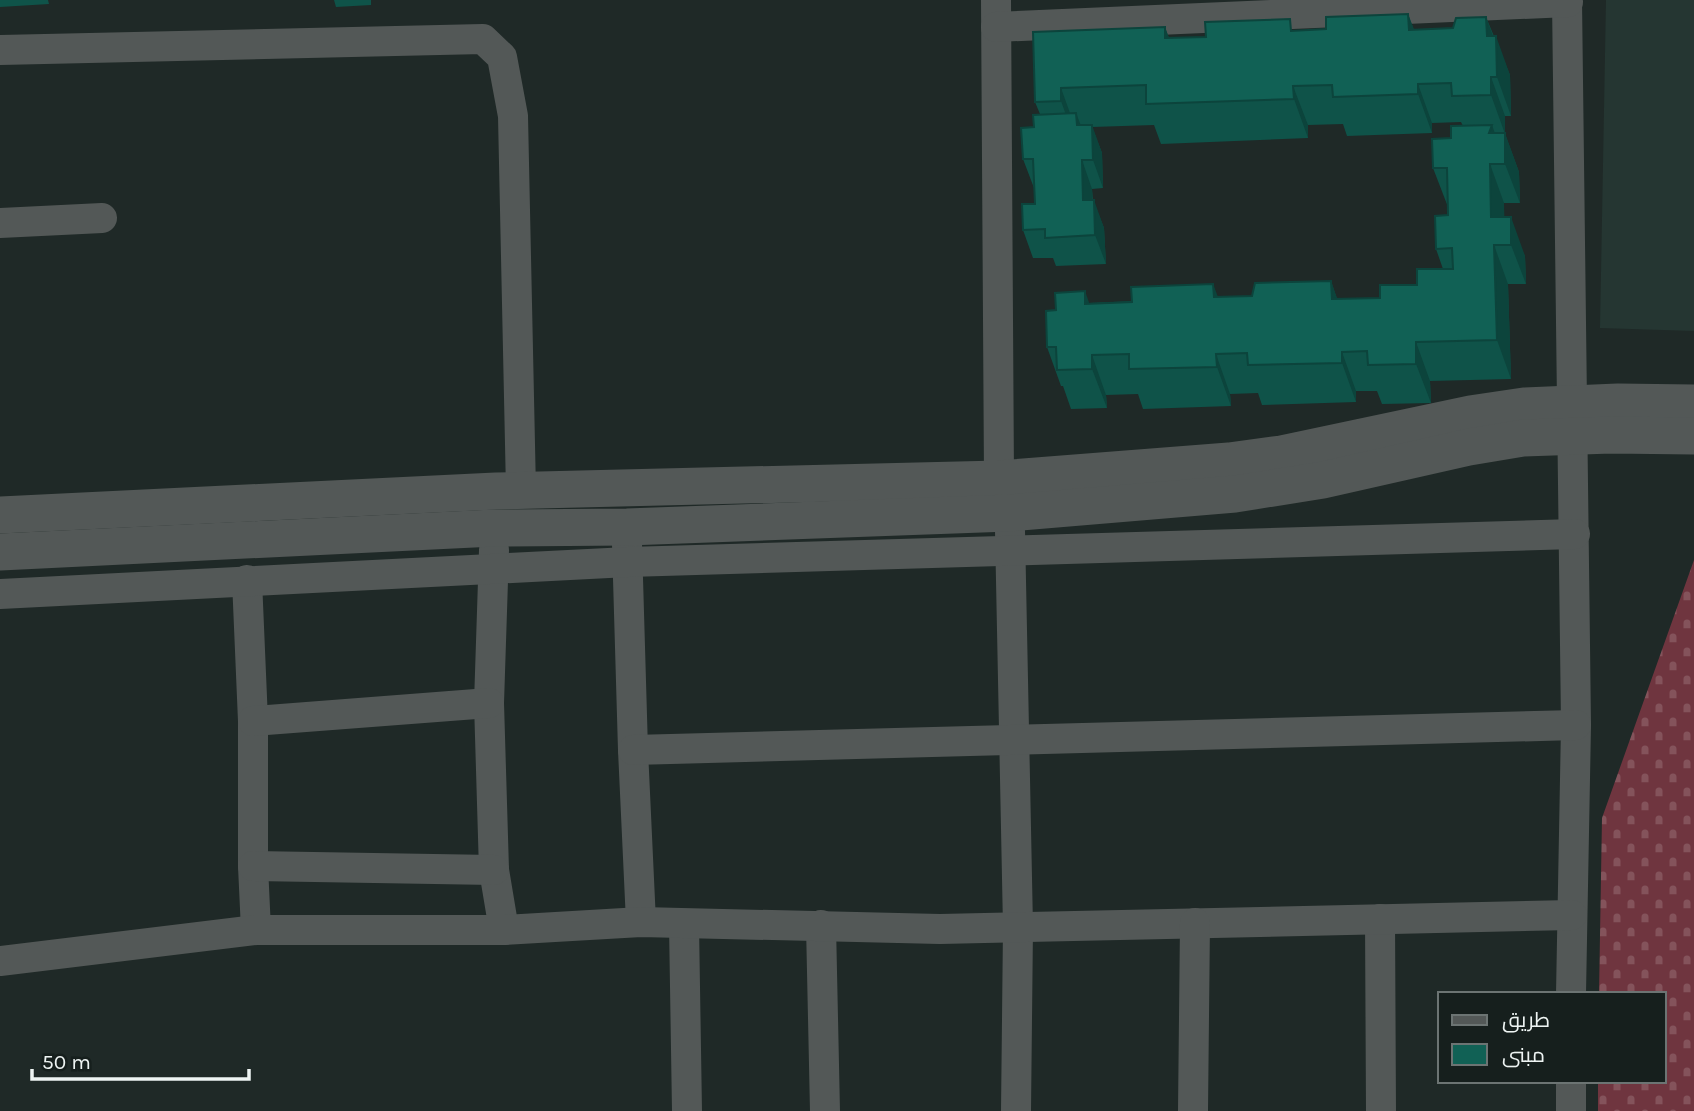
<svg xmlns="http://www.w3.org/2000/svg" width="1694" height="1111" font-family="Karla,Cairo,sans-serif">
	<defs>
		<pattern id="cemetery-stones" width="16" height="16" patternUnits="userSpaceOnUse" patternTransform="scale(1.75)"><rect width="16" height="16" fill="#6f353f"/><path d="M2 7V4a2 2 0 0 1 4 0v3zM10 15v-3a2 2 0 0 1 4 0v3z" fill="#84535b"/></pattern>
	</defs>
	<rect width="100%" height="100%" fill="#1f2927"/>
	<polygon fill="#253632" points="1606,0 1694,0 1694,331 1600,328"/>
	<polygon fill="url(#cemetery-stones)" points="1694,560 1694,1111 1598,1111 1598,1081 1664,1081 1664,994 1599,994 1602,818"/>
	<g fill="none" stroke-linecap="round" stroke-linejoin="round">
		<g stroke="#535857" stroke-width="30">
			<polyline points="996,0 999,479"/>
			<polyline points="1567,0 1576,725 1571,994"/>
			<polyline points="996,27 1568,2"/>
			<polyline points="0,50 483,39 502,57 513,116 521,491"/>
			<polyline points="0,223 102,218"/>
			<polyline points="1010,531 1018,927 1016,1111"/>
			<polyline points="627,544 633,750 641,922"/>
			<polyline points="494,550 489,703 494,870 504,930"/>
			<polyline points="247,580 253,721 253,866 256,930"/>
			<polyline points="0,594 628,562 1575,534"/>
			<polyline points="253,721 489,703"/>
			<polyline points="633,750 1576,725"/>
			<polyline points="253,866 494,870"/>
			<polyline points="1380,919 1381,1111"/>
			<polyline points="684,924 687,1111"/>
			<polyline points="821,925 825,1111"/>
			<polyline points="0,961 256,930 504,930 641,922 940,929 1572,915"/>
			<polyline points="1193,1111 1195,923"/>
			<polyline points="1571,1111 1571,1081"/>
		</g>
		<g stroke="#535857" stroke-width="37">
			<polyline points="0,515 496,491 999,479 1229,461 1281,454 1470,414 1524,406 1618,402 1694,403"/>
			<polyline points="0,552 494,528 627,527 1009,513 1235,494 1323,480 1469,447 1523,438 1611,435 1694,436"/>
		</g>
	</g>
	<g fill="#0f5349">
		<polygon points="0,0 48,0 49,4 0,7"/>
		<polygon points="334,0 371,0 371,5 336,7"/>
		<polygon points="1408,14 1414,30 1453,28 1486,17 1510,75 1511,116 1505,116 1505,134 1519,172 1520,203 1504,203 1504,217 1525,256 1526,284 1508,284 1511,379 1430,381 1431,403 1382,404 1377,391 1356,391 1356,402 1262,405 1258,393 1230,394 1231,406 1143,409 1138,394 1106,395 1107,408 1071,409 1063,386 1061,386 1047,347 1056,310 1089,303 1252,296 1331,281 1337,299 1380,298 1417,285 1443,269 1436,249 1448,215 1448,207 1433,168 1451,138 1463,126 1461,122 1432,123 1432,133 1347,136 1343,124 1308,125 1308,138 1161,144 1154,125 1092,127 1102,153 1103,188 1092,189 1093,200 1104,228 1106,264 1056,266 1053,258 1033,258 1023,230 1035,204 1034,188 1023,159 1034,127 1040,114 1035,102 1165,27 1169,38 1206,37 1326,29"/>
	</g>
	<g fill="#0c443c">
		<polygon points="1408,14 1423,53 1409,30"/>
		<polygon points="1486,17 1496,44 1496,36 1510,75 1511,116 1497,77 1487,36"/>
		<polygon points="1165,27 1179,66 1165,38"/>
		<polygon points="1491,77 1505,116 1505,134 1491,95"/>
		<polygon points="1418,84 1432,123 1432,133 1418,94"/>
		<polygon points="1293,86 1308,125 1308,138 1294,99"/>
		<polygon points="1061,88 1075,127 1075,140 1061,101"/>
		<polygon points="1076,113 1087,141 1077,125"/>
		<polygon points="1092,125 1102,153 1103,188 1093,160"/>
		<polygon points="1492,125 1505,162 1505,133 1519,172 1520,203 1505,164 1489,133"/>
		<polygon points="1082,160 1092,189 1094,228 1083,200"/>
		<polygon points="1490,164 1504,203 1505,245 1491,217"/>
		<polygon points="1094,200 1104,228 1106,264 1095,235"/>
		<polygon points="1511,217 1525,256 1526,284 1511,245"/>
		<polygon points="1494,245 1508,284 1511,379 1497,340"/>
		<polygon points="1331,281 1345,321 1332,299"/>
		<polygon points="1213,284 1228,323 1214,297"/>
		<polygon points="1085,291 1099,331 1085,304"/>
		<polygon points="1416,342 1430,381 1431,403 1416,364"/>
		<polygon points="1342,352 1356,391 1356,402 1342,363"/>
		<polygon points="1216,354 1230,394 1231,406 1217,367"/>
		<polygon points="1092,355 1106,395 1107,408 1092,369"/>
	</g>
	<g fill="#116155" stroke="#0c443c" stroke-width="2">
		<polygon points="1408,14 1409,30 1453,28 1456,18 1486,17 1487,36 1496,36 1497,77 1491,77 1491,95 1452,96 1451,83 1418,84 1418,94 1333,97 1332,85 1293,86 1294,99 1146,104 1146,85 1061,88 1061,101 1035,102 1033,32 1165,27 1165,38 1206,37 1205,22 1290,19 1291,31 1326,29 1326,17"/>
		<polygon points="1076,113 1077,125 1092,125 1093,160 1082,160 1083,200 1094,200 1095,235 1045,238 1045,229 1023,230 1022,204 1035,204 1033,159 1023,159 1021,128 1034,127 1033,115"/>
		<polygon points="1492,125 1489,133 1505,133 1505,164 1490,164 1491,217 1511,217 1511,245 1494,245 1497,340 1416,342 1416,364 1368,365 1367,351 1342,352 1342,363 1248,365 1247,353 1216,354 1217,367 1129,369 1129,354 1092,355 1092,369 1057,370 1056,347 1047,347 1046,311 1056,310 1055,293 1085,291 1085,304 1132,302 1131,287 1213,284 1214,297 1252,296 1255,283 1331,281 1332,299 1380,298 1380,285 1417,285 1417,269 1453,269 1452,248 1436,249 1435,216 1448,215 1447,168 1433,168 1432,139 1451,138 1451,126"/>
	</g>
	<rect x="1438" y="992" width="228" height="91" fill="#161f1d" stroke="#6c7473" stroke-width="2"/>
	<rect x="1452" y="1015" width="35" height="10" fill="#535857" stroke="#6c7473" stroke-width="2"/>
	<text x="1502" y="1027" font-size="21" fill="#eef4f3">طريق</text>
	<rect x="1452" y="1044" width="35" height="21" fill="#116155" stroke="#6c7473" stroke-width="2"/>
	<text x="1502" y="1062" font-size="21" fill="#eef4f3">مبنى</text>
	<path d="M32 1069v10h217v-10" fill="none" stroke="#eef4f3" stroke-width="3.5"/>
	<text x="42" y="1069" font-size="21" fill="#eef4f3" stroke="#161f1d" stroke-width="5" paint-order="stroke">50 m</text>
</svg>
